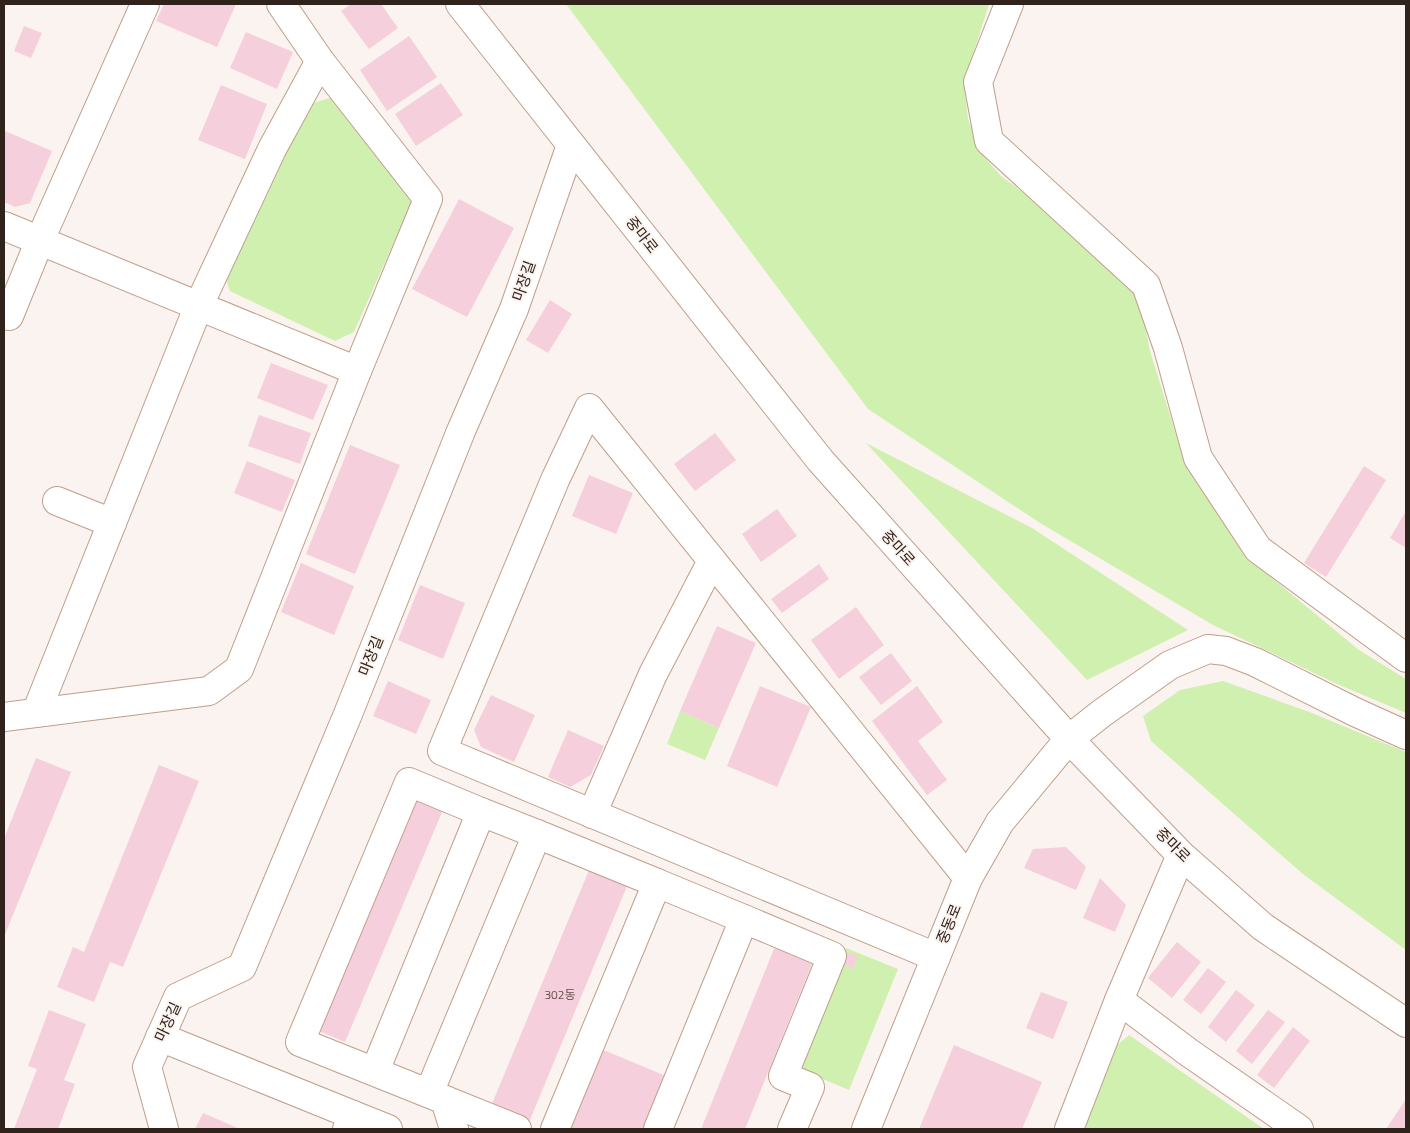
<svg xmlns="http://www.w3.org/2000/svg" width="1410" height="1133" font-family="'Titillium Web','Noto Sans KR',sans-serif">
	<rect width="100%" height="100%" fill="#fbf3ef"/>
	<g fill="#d0f0b0">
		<polygon points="566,4 989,4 964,83 968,119 980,152 1001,176 1078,233 1138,291 1150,351 1183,457 1245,556 1359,650 1406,679 1406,713 1337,684 1213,625 1040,523 868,409"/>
		<polygon points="333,97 413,199 354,332 335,341 230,291 224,274 310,104"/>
		<polygon points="866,443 1032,528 1188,630 1087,680"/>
		<polygon points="1223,681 1312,713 1406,752 1406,950 1303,874 1151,741 1143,716 1180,690"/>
		<polygon points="680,711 719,728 705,760 667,744"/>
		<polygon points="846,948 898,969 849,1090 797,1068"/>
		<polygon points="1129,1035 1264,1129 1085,1129 1094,1100 1116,1046"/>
	</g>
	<g fill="#f6cfdc">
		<polygon points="164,4 236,4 217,47 156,21"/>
		<polygon points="351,4 381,4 398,28 369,49 341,11"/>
		<polygon points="24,26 42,33 31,58 14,51"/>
		<polygon points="246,32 293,52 277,89 230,68"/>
		<polygon points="409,36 437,77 387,111 360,70"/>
		<polygon points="441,83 463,115 416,146 395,114"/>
		<polygon points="221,85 267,104 245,159 198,140"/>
		<polygon points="5,131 52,151 30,203 15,207 4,202 4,134"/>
		<polygon points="459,199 514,228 467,317 412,289"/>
		<polygon points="550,300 572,314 548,353 526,340"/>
		<polygon points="271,363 328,385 313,420 257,398"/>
		<polygon points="259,415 311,433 300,464 248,446"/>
		<polygon points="715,433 736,460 695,491 674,464"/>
		<polygon points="350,445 400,465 355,574 306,554"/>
		<polygon points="247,461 295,480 282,512 234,493"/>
		<polygon points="1364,466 1386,480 1326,577 1304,563"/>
		<polygon points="589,475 633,493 616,534 572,516"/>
		<polygon points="777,509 797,536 761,562 742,534"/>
		<polygon points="1406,511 1406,548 1390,538"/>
		<polygon points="301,563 354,586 334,635 281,612"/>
		<polygon points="819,564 829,579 782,613 771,599"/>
		<polygon points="420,585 465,603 443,659 398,640"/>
		<polygon points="856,607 884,645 839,679 811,640"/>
		<polygon points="717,626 756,643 719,728 680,711"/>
		<polygon points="891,653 912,681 881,705 859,677"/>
		<polygon points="388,681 431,700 416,734 373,716"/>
		<polygon points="760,686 811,707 777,787 727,766"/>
		<polygon points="917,686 943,722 918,741 947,780 927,795 872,721"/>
		<polygon points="491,695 535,715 514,762 481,747 474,730"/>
		<polygon points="568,730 604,746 591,775 570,787 548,777"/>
		<polygon points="36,758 71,772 4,937 4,839"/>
		<polygon points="159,765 199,781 123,967 110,962 94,1002 57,987 73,947 84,952"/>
		<polygon points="409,790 445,805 345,1042 309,1027"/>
		<polygon points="1066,847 1086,867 1076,890 1024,868 1033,849"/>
		<polygon points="592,863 630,879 527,1127 489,1111"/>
		<polygon points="1100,878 1126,905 1115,932 1083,918"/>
		<polygon points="778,939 816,954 745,1129 701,1129"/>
		<polygon points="1177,942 1201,962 1172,998 1148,978"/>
		<polygon points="847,952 858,956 853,969 842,964"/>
		<polygon points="1208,968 1226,982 1201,1014 1183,1000"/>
		<polygon points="1236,990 1255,1005 1226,1042 1208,1027"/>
		<polygon points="1041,992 1068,1002 1053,1039 1026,1028"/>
		<polygon points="49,1010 86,1024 64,1080 75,1084 58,1129 14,1129 37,1069 28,1066"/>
		<polygon points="1268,1010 1285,1022 1252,1064 1236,1051"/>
		<polygon points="1293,1027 1310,1041 1274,1088 1257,1075"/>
		<polygon points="954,1045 1042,1082 1022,1129 919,1129"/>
		<polygon points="601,1049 666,1076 644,1129 568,1129"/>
		<polygon points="1406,1099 1406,1129 1386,1129"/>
		<polygon points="203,1113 240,1129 195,1129"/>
	</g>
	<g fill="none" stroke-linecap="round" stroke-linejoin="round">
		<g stroke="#bf9e8a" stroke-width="30">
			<g id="minor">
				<polyline points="460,4 820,460 1069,739 1181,855 1263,927 1406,1023"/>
				<polyline points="1009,4 978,82 989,141 1146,285 1168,348 1198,458 1258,549 1406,658"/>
				<polyline points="4,226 357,371"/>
				<polyline points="9,316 40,240 145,4"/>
				<polyline points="57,501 112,523"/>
				<polyline points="36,713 199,305 272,149 320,61"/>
				<polyline points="4,717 209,691 239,669 357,371 428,199 320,61 281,4"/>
				<polyline points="592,814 653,674 712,561"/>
				<polyline points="537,834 657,883"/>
				<polyline points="744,919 832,956 783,1076 810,1087 792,1129"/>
				<polyline points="936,957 442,751 555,480 589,408 968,878"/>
				<polyline points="1119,1000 1188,1052 1299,1129"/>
				<polyline points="160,1037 353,1115"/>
				<polyline points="375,1071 481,812 537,834 429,1093"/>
				<polyline points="445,1100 517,1129"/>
				<polyline points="164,1129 147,1067 178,997 242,967 348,714 461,431 514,309 571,145"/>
				<polyline points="347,1129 353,1115 388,1129"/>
				<polyline points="454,1129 445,1100 300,1042 409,782 481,812"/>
				<polyline points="555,1129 657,883 744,919 658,1129"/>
				<polyline points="866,1129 968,878 1000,822 1069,739 1102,713 1170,665 1208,649 1226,651 1255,662 1355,712 1406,735"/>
				<polyline points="1069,1129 1119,1000 1181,855"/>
			</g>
		</g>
		<use href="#minor" stroke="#fff" stroke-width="28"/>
	</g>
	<g text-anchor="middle" stroke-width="4" stroke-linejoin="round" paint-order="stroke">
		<g font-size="12" fill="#624e4b">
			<text x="560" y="999">302동</text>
		</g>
		<g font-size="15" fill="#30231b" stroke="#fbf3ef">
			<text transform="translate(642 235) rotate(52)" y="5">중마로</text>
			<text transform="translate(524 281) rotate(-71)" y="5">마장길</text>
			<text transform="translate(898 548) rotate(48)" y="5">중마로</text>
			<text transform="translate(371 656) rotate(-68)" y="5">마장길</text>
			<text transform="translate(1173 845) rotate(45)" y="5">중마로</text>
			<text transform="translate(949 924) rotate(-68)" y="5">중동로</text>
			<text transform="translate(168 1022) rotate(-65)" y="5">마장길</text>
		</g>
	</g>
	<rect width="1410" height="1133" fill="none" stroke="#30231b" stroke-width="10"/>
</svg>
